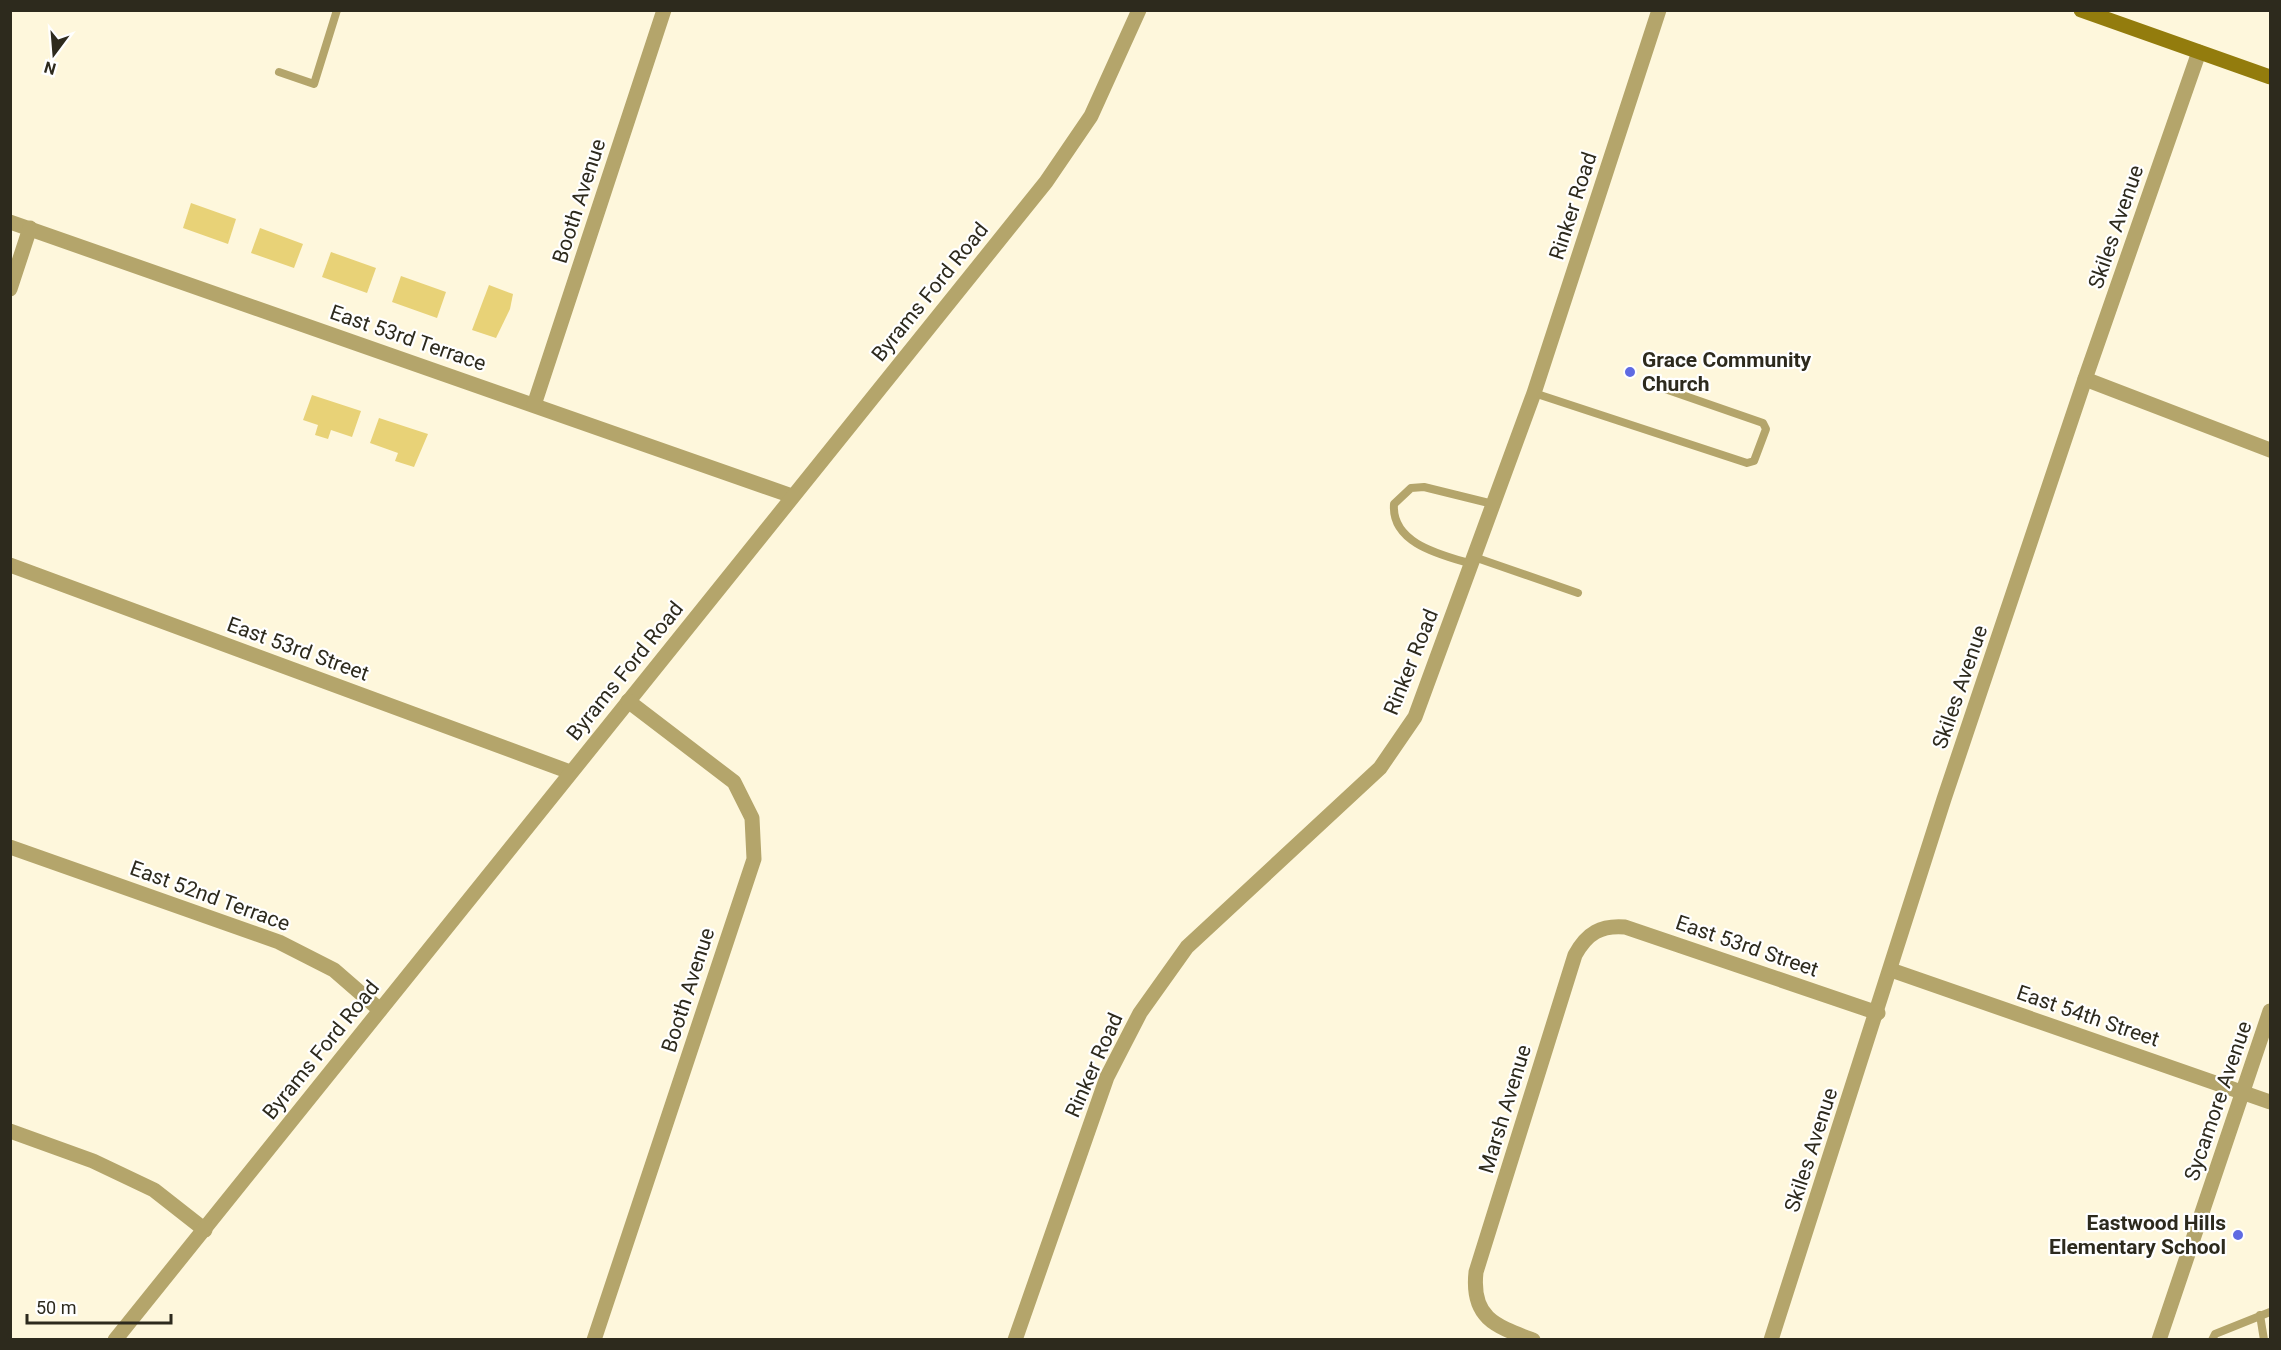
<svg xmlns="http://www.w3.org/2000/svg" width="2281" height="1350" font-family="Roboto,sans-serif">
	<rect width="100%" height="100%" fill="#fef7dc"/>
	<g fill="#e8d277">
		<polygon points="191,203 236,219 228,244 183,228"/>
		<polygon points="260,228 303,244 294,268 251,253"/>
		<polygon points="331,252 376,268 367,293 322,277"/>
		<polygon points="401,276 446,292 437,318 392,302"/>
		<polygon points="489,285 513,294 510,309 496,338 472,330"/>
		<polygon points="312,395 361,411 352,437 331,430 328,439 315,435 318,425 303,420"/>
		<polygon points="379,418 428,434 414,467 395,461 398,453 370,443"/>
	</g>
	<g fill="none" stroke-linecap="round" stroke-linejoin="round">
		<g stroke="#b4a56b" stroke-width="8">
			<polyline points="279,72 314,84 337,10"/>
			<polyline points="1534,393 1747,463 1754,461 1766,429 1763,423 1665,389"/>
			<polyline points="1474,557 1578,593"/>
			<path d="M1472 564C1442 555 1391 544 1394 504L1411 488 1424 487 1493 504"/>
			<polyline points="2260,1315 2264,1340"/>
			<polyline points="2212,1340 2215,1334 2270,1312"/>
		</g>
		<g stroke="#b4a56b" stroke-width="15">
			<polyline points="10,222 792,496"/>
			<polyline points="10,289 30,228"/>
			<polyline points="2085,379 2270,450"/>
			<polyline points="534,405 664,10"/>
			<polyline points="10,565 570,772"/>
			<polyline points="10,847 279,942 334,970 380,1010"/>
			<polyline points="1891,970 2270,1102"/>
			<polyline points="10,1131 93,1161 154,1190 205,1230"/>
			<polyline points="115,1340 1046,182 1091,116 1139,10"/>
			<polyline points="594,1340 754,859 752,818 734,782 628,701"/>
			<polyline points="1015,1340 1107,1077 1140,1013 1187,947 1380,768 1415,717 1534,393 1659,10"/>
			<path d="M1533 1340C1495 1326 1471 1318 1476 1272L1575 955C1587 933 1601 925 1625 927L1878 1013"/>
			<polyline points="1771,1340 1944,799 2085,379 2199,52"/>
			<polyline points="2159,1340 2270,1011"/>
		</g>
		<polyline stroke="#937c0d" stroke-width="15" points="2081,10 2270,77"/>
	</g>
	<g fill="#5f6ae2" stroke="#fff" stroke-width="2">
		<circle cx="1630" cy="372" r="6"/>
		<circle cx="2238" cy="1235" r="6"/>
	</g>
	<g text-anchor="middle" stroke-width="4.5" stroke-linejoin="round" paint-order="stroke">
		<g font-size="21" fill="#2d2a1d" stroke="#fff">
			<text transform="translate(579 201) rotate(-72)" y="7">Booth Avenue</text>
			<text transform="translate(1573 206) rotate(-72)" y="7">Rinker Road</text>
			<text transform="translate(2116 227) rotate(-71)" y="7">Skiles Avenue</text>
			<text transform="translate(930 292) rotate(-51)" y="7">Byrams Ford Road</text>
			<text transform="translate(408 338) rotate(19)" y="7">East 53rd Terrace</text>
			<text transform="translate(298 649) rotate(20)" y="7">East 53rd Street</text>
			<text transform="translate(1411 662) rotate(-68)" y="7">Rinker Road</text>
			<text transform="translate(625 671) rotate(-51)" y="7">Byrams Ford Road</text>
			<text transform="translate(1960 687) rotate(-71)" y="7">Skiles Avenue</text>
			<text transform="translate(210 896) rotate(20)" y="7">East 52nd Terrace</text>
			<text transform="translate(1747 946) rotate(19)" y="7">East 53rd Street</text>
			<text transform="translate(688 990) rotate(-72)" y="7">Booth Avenue</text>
			<text transform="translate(2088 1016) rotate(19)" y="7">East 54th Street</text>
			<text transform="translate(321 1050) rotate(-51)" y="7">Byrams Ford Road</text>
			<text transform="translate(1094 1065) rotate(-66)" y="7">Rinker Road</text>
			<text transform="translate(2218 1101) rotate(-71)" y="7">Sycamore Avenue</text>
			<text transform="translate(1505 1109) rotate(-73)" y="7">Marsh Avenue</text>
			<text transform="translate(1811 1150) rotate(-72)" y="7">Skiles Avenue</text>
		</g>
		<g font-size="21" font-weight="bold" fill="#2d2a1d" stroke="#fff" text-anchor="start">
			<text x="1642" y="367">Grace Community<tspan x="1642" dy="24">Church</tspan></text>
			<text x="2226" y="1230" text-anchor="end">Eastwood Hills<tspan x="2226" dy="24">Elementary School</tspan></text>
		</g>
	</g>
	<rect width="2281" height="1350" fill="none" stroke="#2d2a1d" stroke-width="24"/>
	<g transform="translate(54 54) rotate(196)" stroke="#ffffff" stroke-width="4.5" paint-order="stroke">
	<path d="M0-4.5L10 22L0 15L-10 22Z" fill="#2d2a1d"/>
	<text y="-9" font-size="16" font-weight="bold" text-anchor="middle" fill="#2d2a1d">N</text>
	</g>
	<path d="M27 1314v9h144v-9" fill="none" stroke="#2d2a1d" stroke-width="3"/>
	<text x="36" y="1314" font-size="18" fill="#2d2a1d" stroke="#ffffff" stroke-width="4.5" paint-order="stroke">50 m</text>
</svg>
